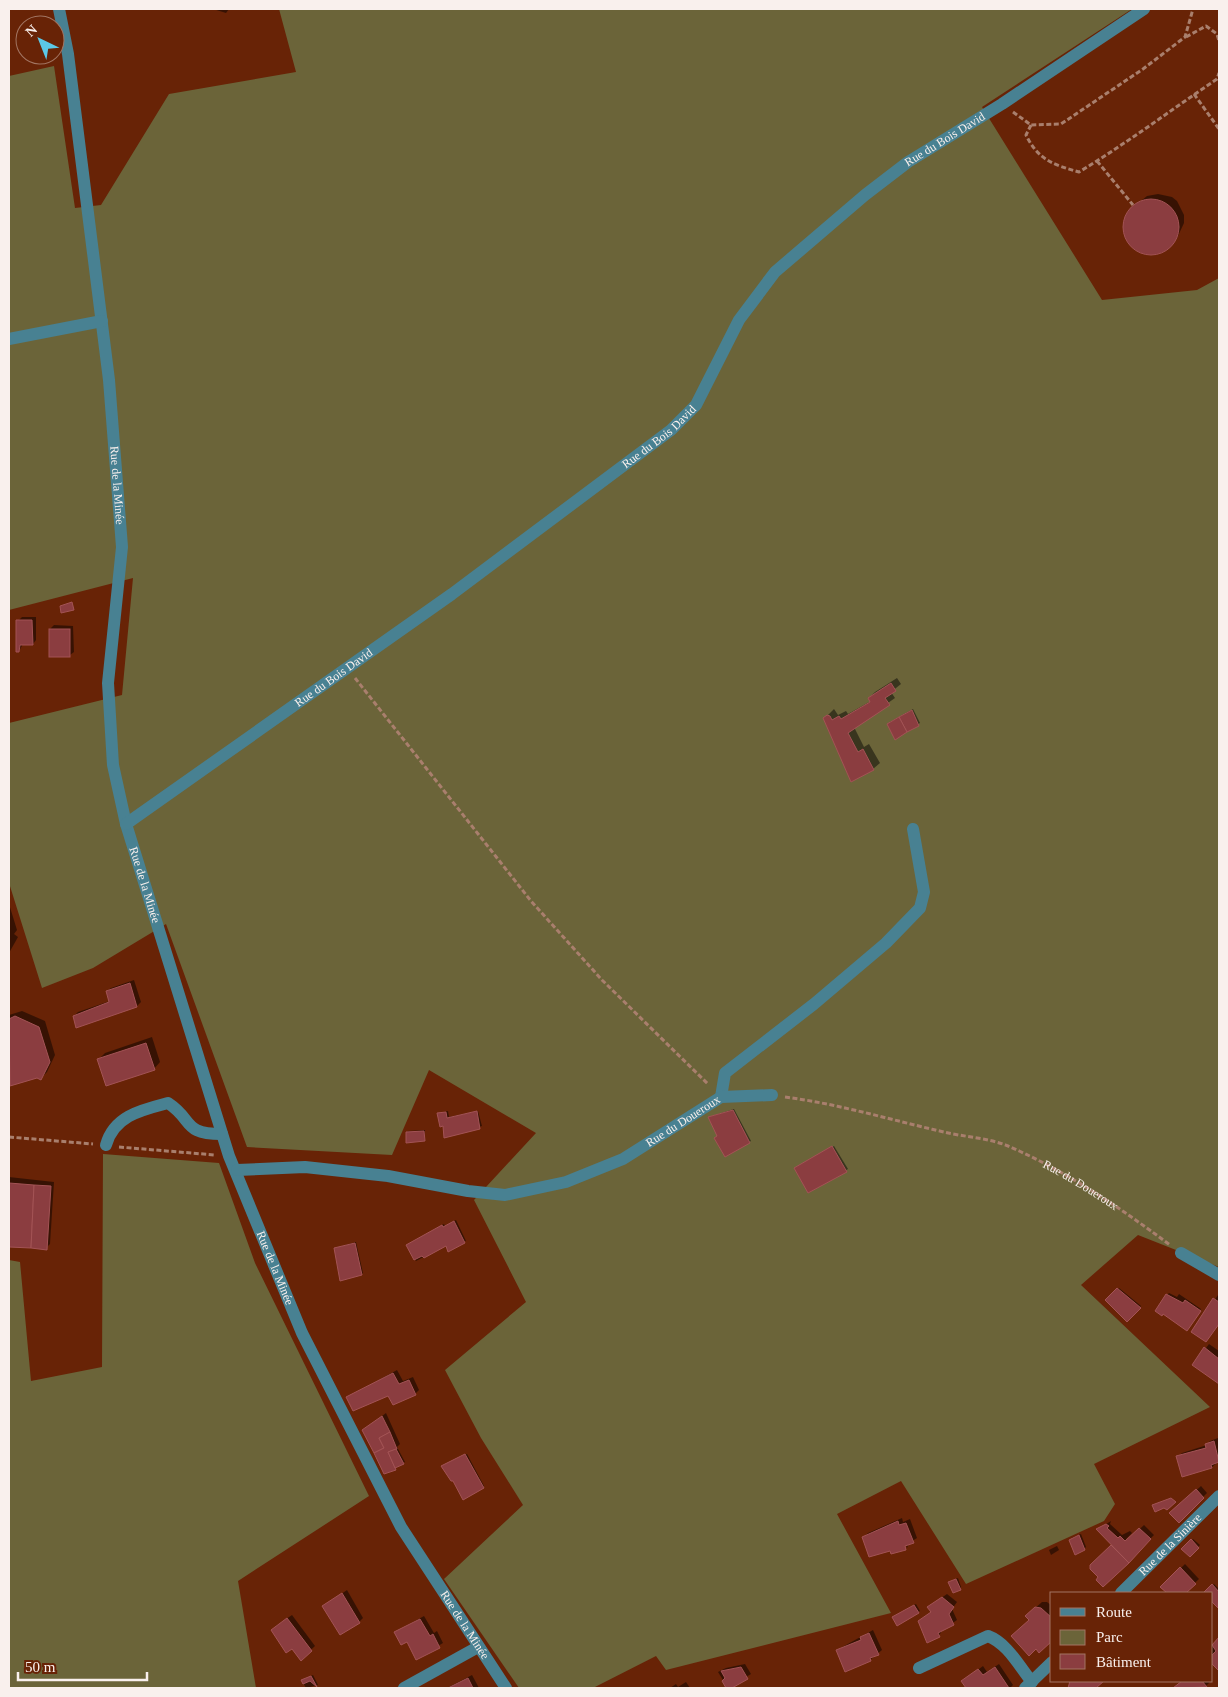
<svg xmlns="http://www.w3.org/2000/svg" width="1228" height="1697" font-family="'Times New Roman',serif">
	<rect width="100%" height="100%" fill="#682306"/>
	<g fill="#6b6439">
		<polygon points="279,9 1132,9 982,107 1102,300 1197,290 1219,278 1219,1267 1138,1235 1081,1285 1210,1407 1094,1464 1115,1504 1104,1521 966,1584 901,1481 837,1514 891,1613 666,1670 656,1656 593,1688 519,1688 444,1579 523,1505 481,1438 445,1370 526,1302 474,1200 536,1133 429,1070 392,1155 247,1147 166,924 93,968 42,988 9,883 9,723 122,695 133,578 9,610 9,76 54,66 75,208 101,205 169,94 296,72"/>
		<polygon points="103,1154 219,1163 255,1263 369,1496 238,1581 256,1688 9,1688 9,1260 20,1262 31,1381 102,1367"/>
	</g>
	<g fill="#0007">
		<polygon points="213,9 229,9 226,13"/>
		<polygon points="1158,194 1172,197 1177,201 1184,215 1184,223 1177,238 1170,245 1152,253 1136,249 1130,244 1125,230 1130,210 1147,196"/>
		<polygon points="22,617 36,617 36,640 33,644 23,644 19,651 18,621"/>
		<polygon points="54,625 73,626 74,652 70,655 50,629"/>
		<polygon points="897,678 901,684 891,692 895,698 854,727 864,747 869,744 880,763 873,769 851,780 825,718 834,709 838,715 846,711 848,714 871,701 869,698 875,692"/>
		<polygon points="913,709 920,723 895,738 890,722"/>
		<polygon points="9,904 17,930 14,934 18,937 9,953"/>
		<polygon points="134,980 141,1002 137,1006 74,1016 78,1012 110,1001 107,991 111,988"/>
		<polygon points="22,1011 45,1021 55,1055 47,1072 41,1078 37,1076 10,1084 9,1015"/>
		<polygon points="152,1037 160,1062 154,1069 99,1059 105,1053"/>
		<polygon points="734,1109 751,1141 749,1142 718,1136 709,1117"/>
		<polygon points="448,1111 449,1117 478,1111 482,1126 445,1137 444,1125 438,1114"/>
		<polygon points="425,1130 425,1140 407,1132 408,1131"/>
		<polygon points="834,1146 848,1169 808,1191 795,1168"/>
		<polygon points="9,1177 54,1182 50,1244 46,1248 9,1246"/>
		<polygon points="456,1220 466,1241 446,1245 416,1261 407,1245 444,1224 445,1226"/>
		<polygon points="356,1242 363,1273 362,1274 336,1248"/>
		<polygon points="1119,1288 1141,1306 1127,1320 1107,1300"/>
		<polygon points="1169,1293 1177,1297 1179,1294 1201,1309 1189,1327 1167,1295"/>
		<polygon points="1218,1295 1219,1323 1209,1337 1193,1332"/>
		<polygon points="1209,1344 1219,1351 1219,1382 1193,1365"/>
		<polygon points="397,1370 403,1381 413,1377 419,1390 415,1394 348,1397"/>
		<polygon points="386,1413 400,1444 397,1447 405,1462 385,1473 364,1430"/>
		<polygon points="1218,1438 1219,1461 1212,1467 1178,1457 1182,1453 1207,1445 1210,1441"/>
		<polygon points="467,1454 484,1486 483,1487 444,1465"/>
		<polygon points="1201,1486 1207,1493 1179,1521 1175,1510"/>
		<polygon points="902,1518 903,1522 910,1519 917,1538 909,1543 907,1548 904,1539 905,1549 864,1537 868,1533"/>
		<polygon points="1111,1521 1110,1524 1122,1535 1130,1531 1132,1533 1126,1539 1127,1541 1144,1525 1154,1535 1103,1586 1091,1565 1113,1545 1098,1529"/>
		<polygon points="1081,1534 1086,1547 1084,1549 1072,1538"/>
		<polygon points="1193,1539 1200,1545 1190,1556 1183,1549"/>
		<polygon points="1057,1546 1059,1550 1051,1555 1049,1550"/>
		<polygon points="1185,1564 1199,1579 1184,1593 1169,1593 1162,1587"/>
		<polygon points="958,1578 961,1587 960,1589 951,1581"/>
		<polygon points="1214,1584 1219,1589 1218,1606 1212,1600 1212,1593 1205,1593"/>
		<polygon points="347,1590 363,1618 359,1622 324,1606"/>
		<polygon points="947,1594 957,1602 952,1609 957,1620 942,1630 939,1636 927,1642 932,1611 928,1607"/>
		<polygon points="1042,1602 1047,1602 1052,1606 1052,1639 1031,1620 1033,1610"/>
		<polygon points="916,1604 920,1611 918,1612 895,1616"/>
		<polygon points="292,1615 315,1646 301,1659 276,1626"/>
		<polygon points="424,1616 434,1633 437,1631 443,1643 416,1659 407,1641 396,1632"/>
		<polygon points="873,1630 882,1650 870,1660 837,1650"/>
		<polygon points="1219,1638 1219,1670 1212,1663 1212,1646"/>
		<polygon points="745,1664 751,1674 728,1688 718,1672 726,1668"/>
		<polygon points="999,1664 1013,1685 1010,1688 968,1688 963,1681 983,1666 987,1672"/>
		<polygon points="313,1675 318,1685 306,1688 302,1681"/>
		<polygon points="472,1675 479,1688 447,1688"/>
		<polygon points="1072,1681 1102,1681 1094,1688 1069,1688"/>
		<polygon points="1183,1681 1209,1681 1210,1682 1204,1688 1174,1688"/>
		<polygon points="686,1682 690,1688 670,1688 676,1684 678,1687"/>
	</g>
	<g fill="#8b3d40" stroke="#a35355">
		<circle cx="1151" cy="227" r="28"/>
		<polygon points="72,602 74,610 61,613 60,606"/>
		<polygon points="16,620 32,620 33,645 20,645 19,652 16,652"/>
		<rect x="49" y="629" width="21" height="28"/>
		<polygon points="891,683 896,691 885,698 890,705 848,733 858,752 863,749 874,770 851,782 823,718 827,715 830,716 832,720 839,716 841,719 870,702 868,698"/>
		<polygon points="912,710 919,726 907,732 899,717"/>
		<polygon points="899,717 907,732 895,740 887,724"/>
		<polygon points="130,983 137,1007 76,1028 73,1016 109,1002 106,991"/>
		<polygon points="15,1016 39,1027 50,1062 41,1080 37,1078 10,1086 9,1019"/>
		<polygon points="146,1043 155,1070 106,1086 97,1059"/>
		<polygon points="733,1110 750,1143 725,1157 714,1138 717,1136 708,1117"/>
		<polygon points="477,1111 480,1129 444,1138 443,1126 440,1127 437,1113 446,1112 447,1118"/>
		<polygon points="424,1131 425,1141 406,1143 406,1132"/>
		<polygon points="832,1146 847,1172 808,1193 794,1168"/>
		<polygon points="9,1183 34,1185 31,1248 9,1247"/>
		<polygon points="34,1185 51,1186 47,1250 31,1248"/>
		<polygon points="454,1221 465,1243 448,1252 446,1246 424,1258 422,1256 414,1260 406,1245 442,1225 443,1227"/>
		<polygon points="355,1243 362,1275 340,1281 334,1248"/>
		<polygon points="1117,1288 1141,1308 1127,1322 1105,1300"/>
		<polygon points="1166,1294 1183,1303 1185,1300 1201,1311 1187,1331 1163,1314 1162,1316 1155,1311"/>
		<polygon points="1213,1298 1219,1302 1219,1324 1206,1342 1191,1332"/>
		<polygon points="1204,1347 1219,1359 1219,1384 1192,1365"/>
		<polygon points="393,1373 399,1384 409,1380 416,1395 393,1405 388,1396 353,1411 346,1397"/>
		<polygon points="382,1416 390,1432 379,1438 384,1448 374,1453 362,1430"/>
		<polygon points="390,1432 397,1449 388,1452 396,1470 384,1474 374,1453 384,1448 379,1438"/>
		<polygon points="1214,1441 1219,1462 1211,1465 1212,1468 1182,1477 1176,1456 1206,1448 1205,1444"/>
		<polygon points="396,1449 404,1464 395,1468 388,1452"/>
		<polygon points="465,1454 484,1488 463,1500 453,1481 451,1481 441,1466"/>
		<polygon points="1196,1489 1204,1498 1179,1523 1169,1513"/>
		<polygon points="1171,1498 1176,1502 1167,1510 1164,1508 1155,1512 1152,1505"/>
		<polygon points="898,1521 899,1525 906,1523 914,1543 905,1546 906,1550 891,1554 890,1551 869,1557 862,1537"/>
		<polygon points="1106,1524 1109,1526 1107,1528 1118,1538 1120,1536 1125,1541 1139,1528 1151,1539 1129,1563 1096,1529"/>
		<polygon points="1079,1535 1085,1550 1075,1555 1069,1540"/>
		<polygon points="1191,1539 1199,1548 1190,1557 1181,1549"/>
		<polygon points="1111,1545 1129,1563 1103,1587 1096,1580 1098,1577 1090,1569 1090,1565"/>
		<polygon points="1180,1567 1196,1584 1186,1593 1167,1593 1160,1587"/>
		<polygon points="956,1579 961,1590 953,1593 948,1582"/>
		<polygon points="1212,1584 1219,1592 1218,1608 1212,1602 1212,1593 1203,1593"/>
		<polygon points="342,1593 360,1623 340,1635 322,1606"/>
		<polygon points="942,1597 954,1607 949,1614 954,1625 938,1633 940,1637 927,1643 918,1621 931,1612 927,1607"/>
		<polygon points="914,1605 919,1613 897,1626 892,1617"/>
		<polygon points="1035,1607 1041,1608 1052,1618 1052,1641 1039,1653 1036,1649 1029,1656 1011,1636 1029,1620 1025,1616"/>
		<polygon points="287,1618 312,1651 301,1661 292,1649 286,1653 271,1630"/>
		<polygon points="420,1619 430,1636 433,1634 440,1648 416,1660 407,1642 401,1645 394,1632"/>
		<polygon points="869,1633 879,1655 870,1658 871,1661 845,1672 836,1650 861,1640 860,1637"/>
		<polygon points="1219,1637 1219,1671 1212,1664 1212,1655 1216,1651 1212,1645"/>
		<polygon points="741,1667 748,1679 732,1688 726,1688 722,1681 725,1678 721,1671"/>
		<polygon points="995,1667 1009,1688 966,1688 961,1681 978,1669 983,1675"/>
		<polygon points="311,1676 317,1687 310,1681 303,1684 301,1680"/>
		<polygon points="468,1678 473,1688 448,1688"/>
		<polygon points="1070,1681 1104,1681 1096,1688 1068,1688"/>
		<polygon points="1182,1681 1202,1681 1207,1687 1173,1688"/>
	</g>
	<g fill="none" stroke-linecap="round" stroke-linejoin="round">
		<g stroke="#a97f6d" stroke-width="3" stroke-dasharray="5 2.5" stroke-linecap="butt">
			<polyline points="1186,37 1206,26 1217,34 1219,41"/>
			<polyline points="1194,94 1219,129"/>
			<polyline points="1013,112 1031,125 1061,124 1143,69 1185,37 1193,9"/>
			<path d="M1031 125 1026 135C1038 160 1054 165 1079 172 1127 143 1171 110 1217 79L1219 73"/>
			<polyline points="1097,161 1133,205"/>
			<polyline points="355,678 531,901 602,980 708,1084"/>
			<path id="s1" d="M785 1097C839 1104 891 1120 944 1132 964 1137 989 1138 1008 1146 1066 1171 1119 1207 1170 1245"/>
			<polyline points="9,1137 93,1144"/>
			<polyline points="119,1147 215,1155"/>
		</g>
		<g stroke="#488192" stroke-width="12">
			<path id="s2" d="M59 9 68 54 109 380 122 547 108 683 113 765 126 824 229 1156 302 1333 401 1527 506 1688"/>
			<polyline points="9,339 102,321"/>
			<path id="s3" d="M126 824 452 594 671 430 696 405 739 320 775 272 865 195 908 162 1002 104 1144 9"/>
			<polyline points="721,1097 725,1073 814,1004 886,943 920,908 924,892 913,829"/>
			<path d="M106 1145C114 1116 141 1110 168 1103 194 1120 182 1134 222 1134"/>
			<path id="s4" d="M237 1170 305 1167 388 1176 468 1191 505 1195 566 1182 623 1159 721 1097 772 1095"/>
			<polyline points="1181,1253 1219,1275"/>
			<path id="s5" d="M1121 1593 1219 1496"/>
			<path d="M919 1668 988 1636C1007 1643 1019 1666 1032 1682"/>
			<polyline points="404,1688 478,1647"/>
			<polyline points="1025,1688 1052,1662"/>
		</g>
	</g>
	<g text-anchor="middle" stroke-width="4.5" stroke-linejoin="round" paint-order="stroke">
		<g font-size="12" fill="#f9f0ed" stroke="#682306">
			<text dy="4" stroke="none"><textPath href="#s3" startOffset="1079">Rue du Bois David</textPath></text>
			<text dy="4" stroke="none"><textPath href="#s3" startOffset="659">Rue du Bois David</textPath></text>
			<text dy="4" stroke="none"><textPath href="#s2" startOffset="480">Rue de la Minée</textPath></text>
			<text dy="4" stroke="none"><textPath href="#s3" startOffset="254">Rue du Bois David</textPath></text>
			<text dy="4" stroke="none"><textPath href="#s2" startOffset="885">Rue de la Minée</textPath></text>
			<text dy="4" stroke="none"><textPath href="#s4" startOffset="465">Rue du Doueroux</textPath></text>
			<text dy="4" stroke="none"><textPath href="#s1" startOffset="311">Rue du Doueroux</textPath></text>
			<text dy="4" stroke="none"><textPath href="#s2" startOffset="1290">Rue de la Minée</textPath></text>
			<text dy="4" stroke="none"><textPath href="#s5" startOffset="69">Rue de la Sinière</textPath></text>
			<text dy="4" stroke="none"><textPath href="#s2" startOffset="1695">Rue de la Minée</textPath></text>
		</g>
	</g>
	<rect width="1228" height="1697" fill="none" stroke="#f9f0ed" stroke-width="20"/>
	<rect x="1050" y="1592" width="162" height="90" fill="#682306" stroke="#a27562"/>
	<rect x="1060" y="1608" width="25" height="8" fill="#488192" stroke="#a27562"/>
	<text x="1096" y="1617" font-size="15" fill="#f9f0ed">Route</text>
	<rect x="1060" y="1630" width="25" height="15" fill="#6b6439" stroke="#a27562"/>
	<text x="1096" y="1642" font-size="15" fill="#f9f0ed">Parc</text>
	<rect x="1060" y="1654" width="25" height="15" fill="#8b3d40" stroke="#a27562"/>
	<text x="1096" y="1667" font-size="15" fill="#f9f0ed">Bâtiment</text>
	<g transform="translate(40 40) rotate(317)"><circle r="24" fill="#682306" stroke="#a27562"/>
	<path d="M0-4L9 19L0 12L-9 19Z" fill="#5bc8e7"/>
	<text y="-8" font-size="14" font-weight="bold" text-anchor="middle" fill="#f9f0ed">N</text>
	</g>
	<path d="M18 1672v8h129v-8" fill="none" stroke="#f9f0ed" stroke-width="2.5"/>
	<text x="25" y="1672" font-size="15" fill="#f9f0ed" stroke="#682306" stroke-width="4" paint-order="stroke">50 m</text>
</svg>
